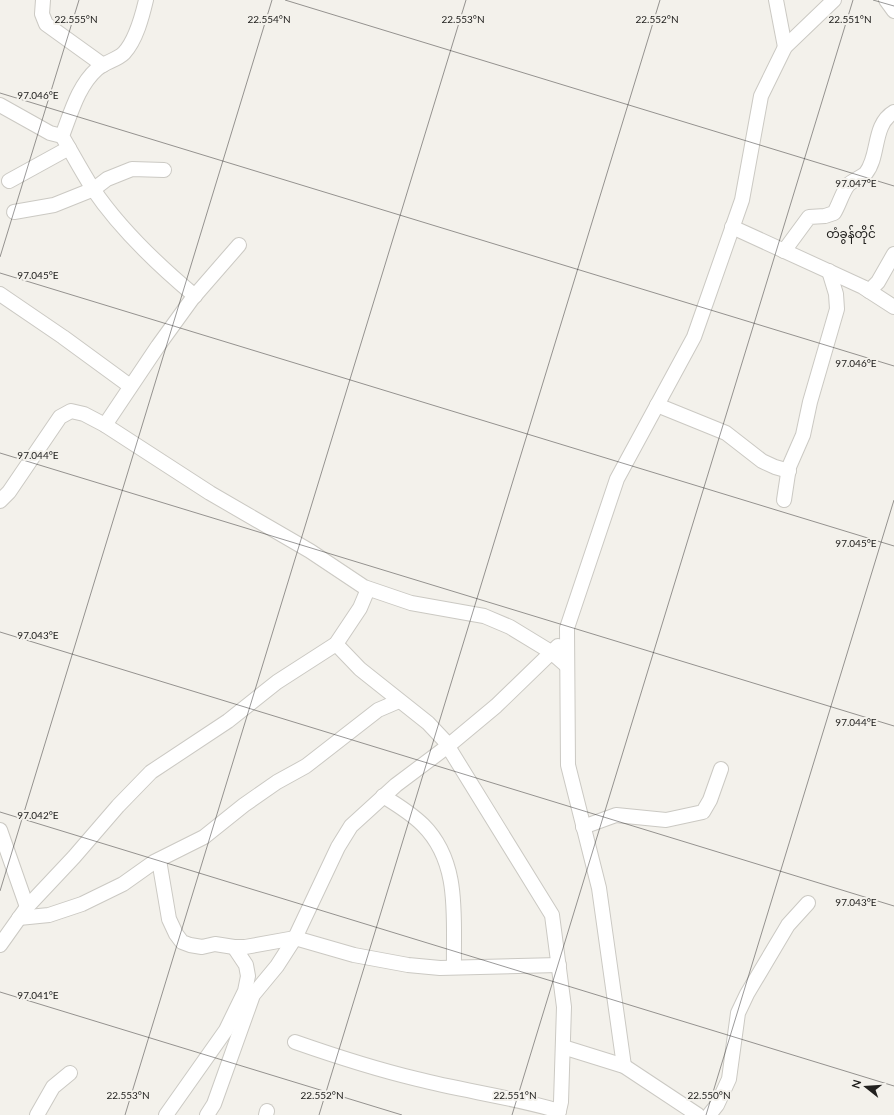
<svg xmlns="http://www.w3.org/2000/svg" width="894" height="1115" font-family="Lato,'Noto Sans Myanmar',sans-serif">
	<rect width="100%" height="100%" fill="#f3f1eb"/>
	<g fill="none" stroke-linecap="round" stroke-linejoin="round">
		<g stroke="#cbc9c3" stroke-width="16">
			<g id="minor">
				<polyline points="43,0 42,14 46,24 103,65"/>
				<path d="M146 0C142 17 136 40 124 53 117 60 105 62 97 69 78 86 71 113 62 136 72 153 82 172 93 189 120 229 158 265 195 296"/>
				<polyline points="776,0 785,47"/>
				<polyline points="886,0 894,11"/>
				<polyline points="0,105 50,133 62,136"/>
				<polyline points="9,181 69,148"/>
				<polyline points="14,212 54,205 94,189 107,179 132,169 164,170"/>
				<polyline points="732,227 863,287 894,307"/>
				<path d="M784 251 809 217 825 216 834 213C839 205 842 193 848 185 853 180 861 178 866 173 880 155 872 125 894 112"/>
				<polyline points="869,291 878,282 894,254"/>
				<polyline points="0,294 63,337 130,386"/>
				<polyline points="657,405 726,433 762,461 775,467 789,471"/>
				<polyline points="105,425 158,346 192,299 239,245"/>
				<polyline points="784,500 789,467 803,435 810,402 837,309 836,294 829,271"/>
				<polyline points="0,501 9,492 60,417 71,411 84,414 105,425 210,493 310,551 364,587 411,603 484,616 510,627 551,652 567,666"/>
				<polyline points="336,644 360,669 428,723 444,740 552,915 564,1007 561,1102 558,1115"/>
				<path d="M383 796C396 804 411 813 423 825 461 863 453 918 454 967"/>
				<polyline points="583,827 616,815 666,820 703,812 710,800 721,769"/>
				<polyline points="0,830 27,907"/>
				<polyline points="159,860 169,919 176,934 182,942 190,945 202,947 215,944 234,947 245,947 295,938 354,955 408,965 440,968 559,965"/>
				<polyline points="19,918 49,915 82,904 123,884 154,862 204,837 244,805 277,782 306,766 378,710 399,701"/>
				<polyline points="0,945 27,907 74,857 118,806 151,772 228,721 277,682 336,644 360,608 368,589"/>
				<path d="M295 1042C335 1056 375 1069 417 1079 464 1091 512 1097 559 1111"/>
				<polyline points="563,1047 624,1066 698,1115"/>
				<polyline points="624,1066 599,888 568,765 567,628 617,479 694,337 742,200 761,96 785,47 834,0"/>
				<polyline points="37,1115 53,1087 70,1073"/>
				<polyline points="166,1115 226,1030 245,991 248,976 246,965 234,947"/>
				<polyline points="207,1115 214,1104 253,995 277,966 295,938 338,847 351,826 396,785 448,746 496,706 558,646"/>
				<polyline points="266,1115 267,1111"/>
				<polyline points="709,1115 717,1105 729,1079 738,1013 747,994 788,925 808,903"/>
			</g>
		</g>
		<use href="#minor" stroke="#fff" stroke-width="14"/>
	</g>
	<path fill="none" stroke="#21201e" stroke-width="1" stroke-opacity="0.45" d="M285 0 894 186M873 0 894 6M0 93 894 366M0 257 79 0M0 273 894 546M0 453 894 726M0 632 894 906M0 812 894 1086M0 891 272 0M0 992 402 1115M125 1115 466 0M319 1115 660 0M512 1115 853 0M706 1115 894 500"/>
	<g text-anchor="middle" stroke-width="4" stroke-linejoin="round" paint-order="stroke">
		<g font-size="12" fill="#21201e" stroke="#f3f1eb">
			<text x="851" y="238">တံခွန်တိုင်</text>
		</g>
	</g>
	<g font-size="10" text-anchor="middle" fill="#21201e" stroke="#f3f1eb" stroke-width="4" stroke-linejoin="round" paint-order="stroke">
		<text x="76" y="23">22.555°N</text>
		<text x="269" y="23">22.554°N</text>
		<text x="463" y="23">22.553°N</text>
		<text x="657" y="23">22.552°N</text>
		<text x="850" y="23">22.551°N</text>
		<text x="38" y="99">97.046°E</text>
		<text x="856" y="187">97.047°E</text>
		<text x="38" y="279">97.045°E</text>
		<text x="856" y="367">97.046°E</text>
		<text x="38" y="459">97.044°E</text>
		<text x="856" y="547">97.045°E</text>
		<text x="38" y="639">97.043°E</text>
		<text x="856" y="726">97.044°E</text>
		<text x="38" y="819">97.042°E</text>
		<text x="856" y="906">97.043°E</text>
		<text x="38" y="999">97.041°E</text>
		<text x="128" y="1099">22.553°N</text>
		<text x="322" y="1099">22.552°N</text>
		<text x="515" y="1099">22.551°N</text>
		<text x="709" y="1099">22.550°N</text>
	</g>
	<g transform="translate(866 1087) rotate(287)" stroke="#f3f1eb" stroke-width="3" paint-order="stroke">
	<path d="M0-3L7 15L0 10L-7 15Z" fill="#21201e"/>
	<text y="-6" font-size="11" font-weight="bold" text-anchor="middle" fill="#21201e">N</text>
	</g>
</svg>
